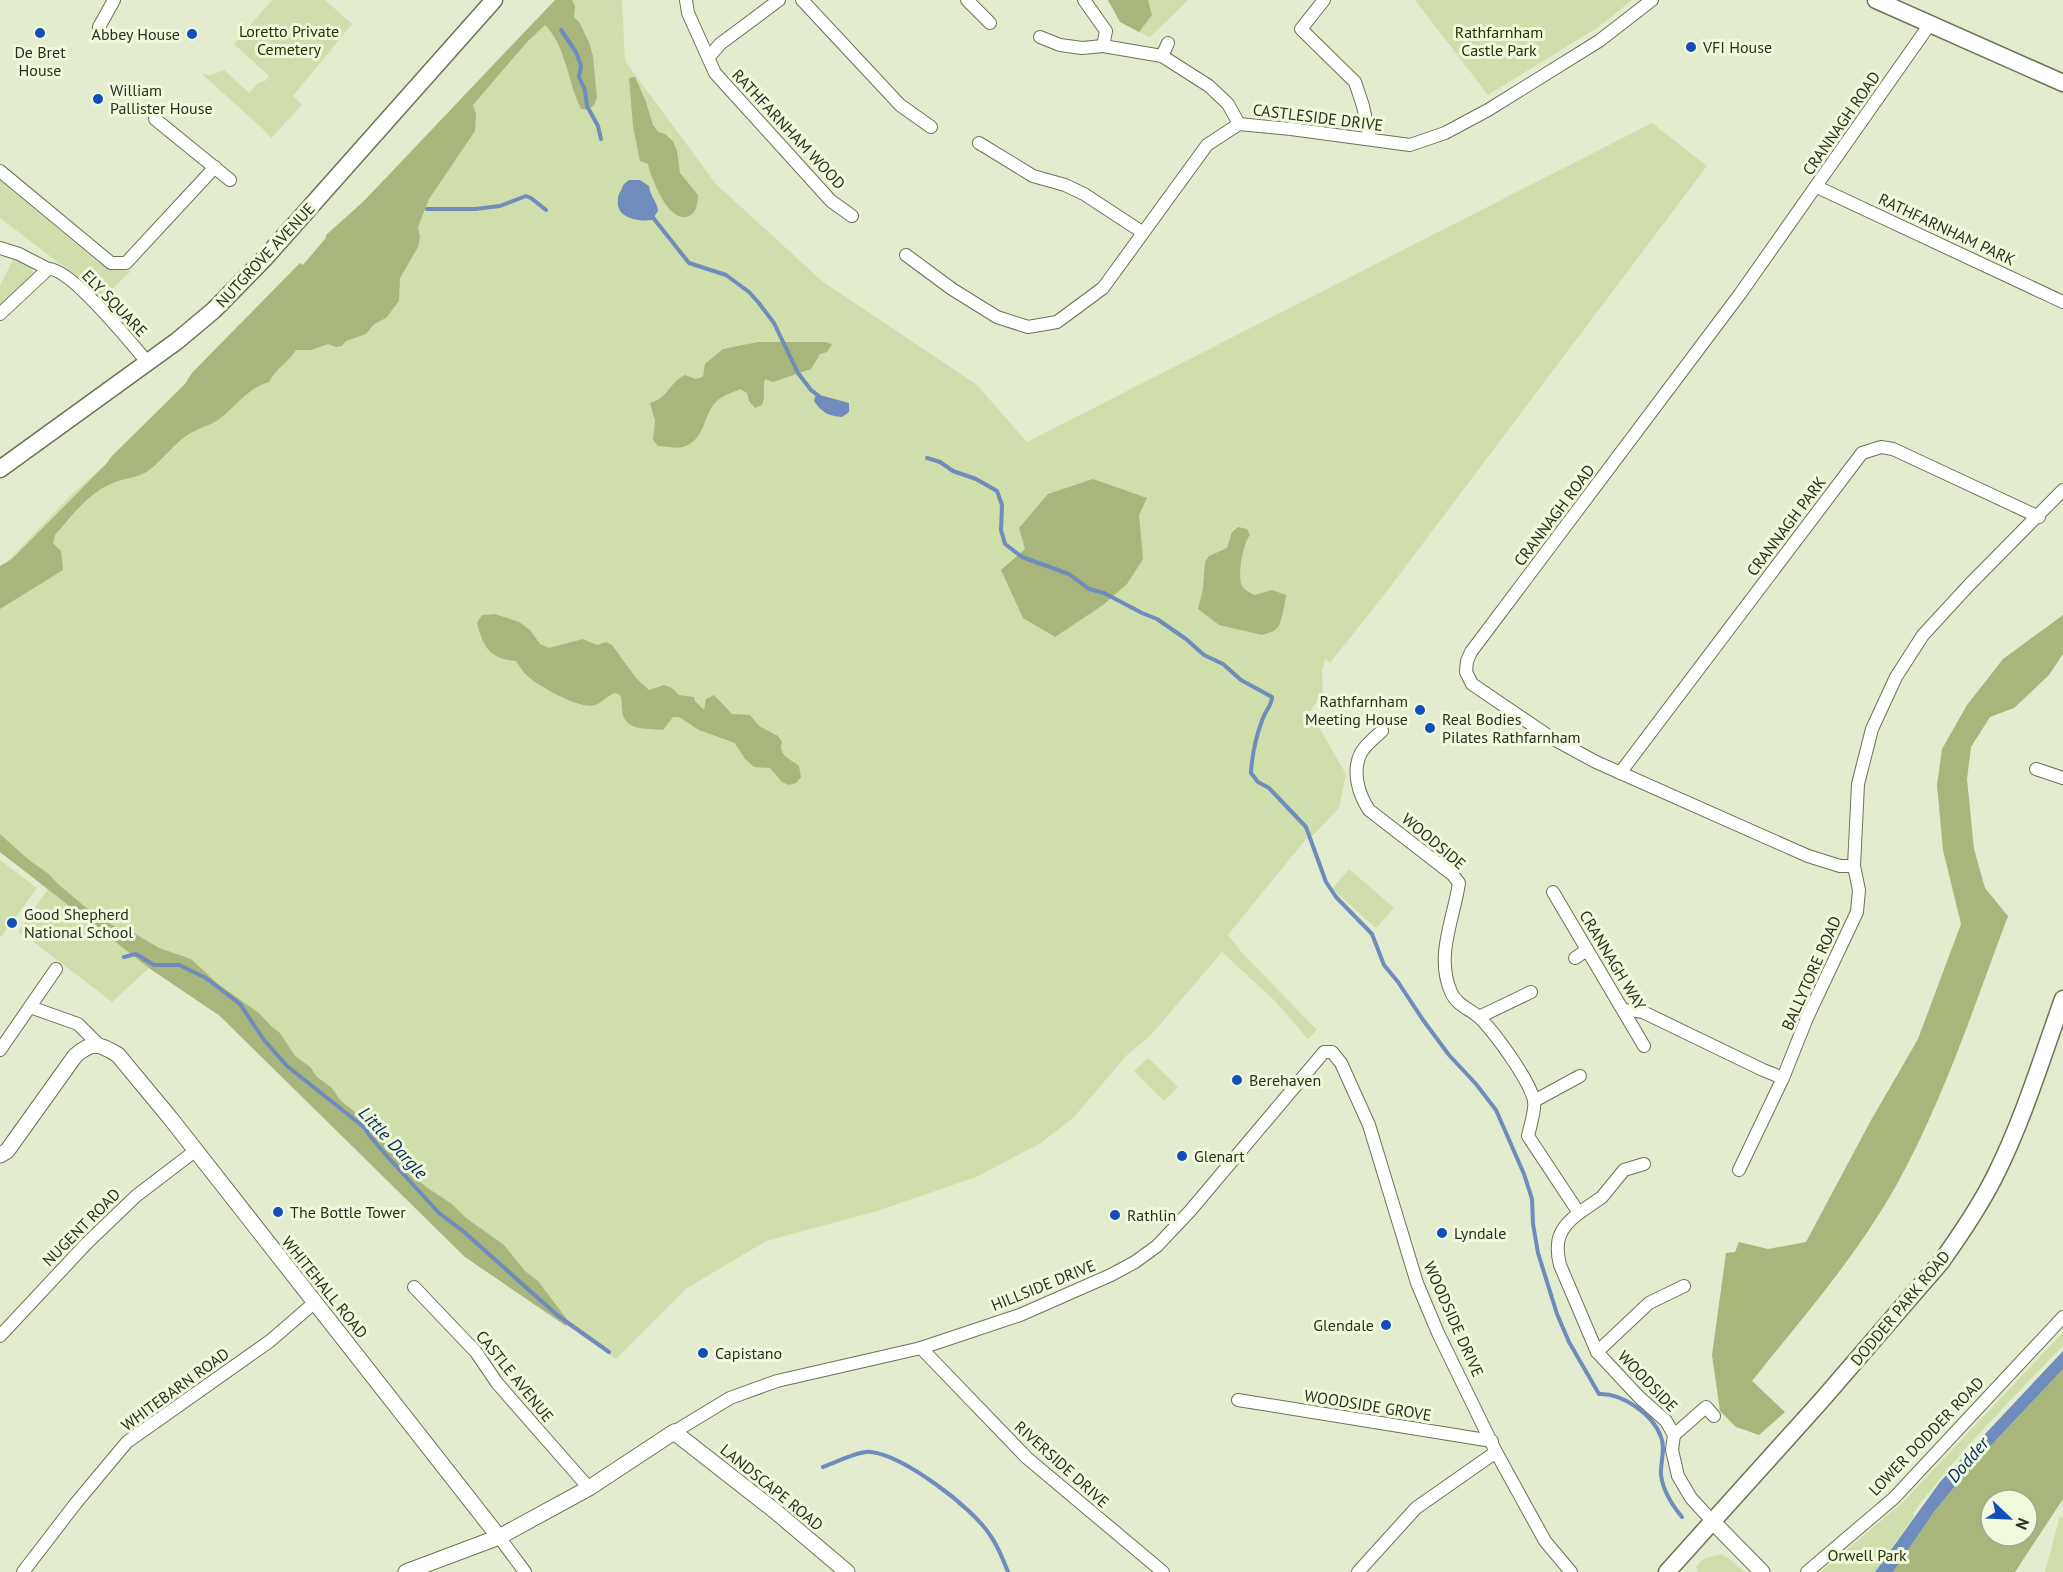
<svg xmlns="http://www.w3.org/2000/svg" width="2063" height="1572" font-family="'PT Sans',sans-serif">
	<rect width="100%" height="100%" fill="#e4eccf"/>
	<g fill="#d0deab">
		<polygon points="272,0 325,0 352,24 293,96 302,105 271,138 263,129 202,74 211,75 224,70 249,93 258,83 265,81 269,76 234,44"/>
		<polygon points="555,0 622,0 625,61 716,184 822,281 977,385 1027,442 1652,123 1707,166 1384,595 1330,663 1325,659 1322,671 1323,692 1310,712 1346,774 1339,808 1310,838 1306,839 1228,935 1243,954 1317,1030 1308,1039 1275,1001 1222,952 1150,1036 1127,1055 1074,1117 1041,1143 976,1177 877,1211 766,1241 687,1288 616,1359 465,1257 220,1016 149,968 112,1002 31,940 18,932 48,889 0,850 0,569 72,494 106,464 112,456 185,384 192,373 300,263 303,265 326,238 326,235 364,201"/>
		<polygon points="1108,0 1188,0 1150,37 1120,22"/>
		<polygon points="1415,0 1632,0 1600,26 1488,95"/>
		<polygon points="0,180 96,261 108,268 131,271 104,297 0,218"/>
		<polygon points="18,259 31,267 34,274 31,279 0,308 0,285 13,260"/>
		<polygon points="0,860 37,888 1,937 0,937"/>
		<polygon points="1349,869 1394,908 1376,928 1332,889"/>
		<polygon points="1148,1058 1178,1087 1164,1101 1134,1071"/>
		<path d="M2063 1332V1346C2010 1400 1958 1453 1913 1513L1914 1516 1875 1572H1821L1903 1502Z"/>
		<polygon points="2060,1516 2063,1517 2063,1572 2045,1572"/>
		<polygon points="1721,1554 1730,1559 1744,1572 1698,1572 1696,1567 1703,1559"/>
	</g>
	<g fill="#a8b67c" fill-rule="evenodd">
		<path d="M555 0H572L575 6 574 17 579 22 589 42 593 56 597 98 594 105 588 110 581 109C568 83 566 46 545 25L527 42 473 105 476 114 475 131 429 199 418 227 420 237 418 247 400 278 399 301 386 318 374 324 366 334 346 341 342 346 336 347 328 344 311 350H296C287 364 277 367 269 382 247 388 236 407 218 420 209 426 198 428 189 434 173 444 163 460 148 471 137 478 125 478 113 483 89 492 71 517 55 535L53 543 61 551 63 570 0 609V566L12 559 106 464 112 456 185 384 192 373 300 263 303 265 326 238V235L364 201Z"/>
		<polygon points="1108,0 1148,0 1152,15 1139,32 1120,22"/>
		<path d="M635 77 646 102 653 125 658 132 665 134 673 141 677 151 680 173 698 195C698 203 696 213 689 216 669 225 651 178 648 164L640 161 633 126 629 78Z"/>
		<path d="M758 342H825L832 344 827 352 820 354 811 369 773 382 765 379C762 390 766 395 762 405L755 408 749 401 747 393 740 389C734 392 724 395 718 400 702 413 707 441 682 447 674 449 666 446 658 446L653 440 655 421 650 403C670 397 668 383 685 375L695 379 703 377 705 364 723 349Z"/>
		<polygon points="1093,479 1147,498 1139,515 1143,559 1127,584 1103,605 1055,637 1023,618 1001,570 1025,549 1019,528 1048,494"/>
		<path d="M1238 527 1247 529 1250 535C1243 543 1237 577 1242 586 1245 591 1249 592 1254 595L1272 590 1286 595C1285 606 1282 616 1279 626L1274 631 1262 635 1219 625 1198 609 1203 589 1205 562 1209 556 1227 548 1232 532Z"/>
		<path d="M495 614 519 622 530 630 540 644 549 648 583 639 597 645 606 642 612 645 636 678 649 690 664 685 672 688 679 695 694 697 695 701 704 710 706 699 714 695 732 714 750 715 759 726 778 736 782 742C777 755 791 759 799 766L801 777 796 783 789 785 782 782 770 768 754 767 745 759 735 743 699 730 679 717H673L663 730C647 728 623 732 622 709 621 703 623 701 620 695L615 693C608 695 602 703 595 705 581 710 543 688 531 679 525 675 520 667 516 661 490 659 483 647 477 623L482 615Z"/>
		<path d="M2063 615V654L2049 675 2014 708 1990 717 1971 747 1967 779 1974 849 1985 888 2008 916C1974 1006 1944 1099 1897 1184 1857 1256 1803 1317 1752 1381L1785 1412 1759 1435 1736 1427 1720 1411 1712 1355 1726 1253 1735 1252 1739 1242 1768 1249 1806 1242 1870 1122 1918 1039 1961 924 1943 850 1937 785 1942 749 1967 705 2003 659Z"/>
		<polygon points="0,834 29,860 49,874 58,884 84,906 117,928 132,932 159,948 191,959 218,984 259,1013 271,1026 280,1033 295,1056 310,1067 317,1077 332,1088 340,1100 371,1125 387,1146 397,1152 413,1175 426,1187 452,1204 466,1218 504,1245 525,1271 538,1281 569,1322 566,1326 465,1257 220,1016 149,968 0,852"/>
		<path d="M2063 1369V1499L2015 1572H1893L1934 1512 1969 1469ZM1991 1500H2027V1536H1991Z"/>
	</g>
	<g fill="#6f8cbc">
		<path d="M629 180H640L649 186C650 196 657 201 658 211L652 220C638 222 615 218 618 199 618 193 622 191 623 185Z"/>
		<path d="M816 394 849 403V412L842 417C829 416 822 413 814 401Z"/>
		<polygon points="2063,1351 2063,1369 1969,1469 1934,1512 1893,1572 1875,1572 1940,1482"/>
	</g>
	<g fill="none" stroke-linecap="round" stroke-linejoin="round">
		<g stroke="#6f8cbc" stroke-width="4">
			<polyline points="561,30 576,52 581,66 579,77 585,90 587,106 598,126 601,139"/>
			<polyline points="427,209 475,209 500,206 526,196 531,198 546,210"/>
			<polyline points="651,215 689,263 726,275 749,292 758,302 774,323 798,373 811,390 819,396"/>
			<path d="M927 458 940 462 953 471 976 479 997 491 1002 505 1001 530 1005 544 1022 557 1069 574 1089 589 1104 593 1142 613 1157 619 1186 639 1204 655 1223 664 1241 680 1272 697C1272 705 1266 710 1263 718 1256 736 1252 754 1251 773L1258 782 1269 788 1306 827 1326 882 1336 897 1372 934 1384 965 1398 982 1423 1020 1449 1055 1476 1084 1496 1110 1524 1174 1532 1199 1533 1224 1538 1253 1557 1314 1569 1342 1599 1394C1622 1393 1653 1414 1661 1437 1666 1449 1660 1463 1661 1475 1663 1491 1672 1505 1682 1517"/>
			<polyline points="124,957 136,954 154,965 179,965 206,978 240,1004 264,1040 287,1066 365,1128 369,1135 387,1156 439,1213 463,1231 557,1315 609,1352"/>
			<path d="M823 1467C834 1463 861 1450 871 1452 904 1456 972 1507 990 1535 998 1546 1003 1559 1008 1572"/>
		</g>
		<g stroke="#6c7359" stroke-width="14">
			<g id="minor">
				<polyline points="686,0 688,13 715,73 831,201 852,216"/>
				<polyline points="802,0 900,105 931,127"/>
				<polyline points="967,0 990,23"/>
				<polyline points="1084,0 1106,31 1103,46"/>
				<polyline points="1324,0 1301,29 1355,82 1363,106 1370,139"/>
				<polyline points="99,27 114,0"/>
				<polyline points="1040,37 1060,45 1082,48 1103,46 1162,56 1209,86 1228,104 1239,124"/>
				<polyline points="1162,56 1168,43"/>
				<polyline points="709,57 720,44 779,0"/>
				<polyline points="155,119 230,180"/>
				<polyline points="979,143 1033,176 1065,185 1084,194 1142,232"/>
				<polyline points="0,171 111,263 126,263 215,167"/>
				<polyline points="1817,187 2063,302"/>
				<polyline points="0,248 19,254 48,269"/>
				<polyline points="906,255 952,289 997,317 1028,327 1057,322 1103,288 1207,145 1239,124 1291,129 1410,145 1445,133 1488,110 1599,41 1652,0"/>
				<path d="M0 314 48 269C70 267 132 344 148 363"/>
				<path d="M1382 731C1375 737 1363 747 1360 755 1352 773 1359 795 1369 810L1453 875 1459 883C1454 918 1435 956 1451 992 1457 1006 1471 1009 1481 1019 1497 1036 1528 1078 1534 1100 1536 1109 1530 1126 1528 1136L1579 1213C1559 1228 1554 1241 1560 1265L1597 1352 1639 1397 1666 1421 1674 1435 1672 1450 1678 1476 1691 1498 1713 1522"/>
				<polyline points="2036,769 2063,778"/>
				<polyline points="1620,773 1862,453 1881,447 1893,449 2039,517"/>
				<polyline points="1854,866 1840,866 1808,856 1596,762 1550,737 1472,684 1466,672 1467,661 1471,652 1740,294 1930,24"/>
				<polyline points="1553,892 1644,1046"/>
				<polyline points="1575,958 1587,950"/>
				<polyline points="30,1007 78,1024 99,1045"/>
				<polyline points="1624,1011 1632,1010 1643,1012 1763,1070 1783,1078"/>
				<polyline points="1479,1017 1531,992"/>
				<polyline points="0,1050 56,969"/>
				<polyline points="1534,1101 1580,1076"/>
				<polyline points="1739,1170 1783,1078 1807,1018 1857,912 1859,890 1854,866 1858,784 1872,729 1896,677 1923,635 1970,584 2063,490"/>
				<polyline points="1579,1213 1602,1197 1624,1170 1644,1164"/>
				<polyline points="414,1287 476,1352 497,1383 589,1488"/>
				<polyline points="0,1336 86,1244 136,1196 195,1151"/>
				<polyline points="921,1348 1027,1458 1163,1572"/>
				<polyline points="1597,1352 1649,1303 1684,1286"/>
				<polyline points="1238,1400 1492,1441"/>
				<polyline points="674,1432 730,1398 777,1381 921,1348 1020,1315 1111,1275 1135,1262 1157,1246 1190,1211 1324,1052 1332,1052 1341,1063 1369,1125 1417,1283 1438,1333 1496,1452 1545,1541 1571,1572"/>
				<polyline points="1674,1435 1706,1407 1714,1416"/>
				<polyline points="499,1537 525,1572"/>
				<polyline points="23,1572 76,1503 127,1442 270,1341 314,1303"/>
				<polyline points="1358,1572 1416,1508 1496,1452"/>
				<polyline points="1807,1572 1894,1498 2063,1317"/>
			</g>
		</g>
		<g stroke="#6c7359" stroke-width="17">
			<g id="tertiary">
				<path d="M0 1155 7 1151 75 1056C92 1041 99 1043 118 1055L171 1119 499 1537"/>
				<polyline points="1713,1522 1762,1572"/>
				<polyline points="406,1572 499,1537 589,1488 674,1432 775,1511 847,1572"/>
			</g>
		</g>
		<g stroke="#6c7359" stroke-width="19">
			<g id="secondary">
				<polyline points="1876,0 2063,83"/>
				<polyline points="0,469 177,341 214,310 264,259 494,0"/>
				<path d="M1667 1572 1821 1401 1941 1262C1961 1234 1980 1206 1995 1176 2023 1120 2042 1058 2063 999"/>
			</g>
		</g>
		<use href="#minor" stroke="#fff" stroke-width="12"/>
		<use href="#tertiary" stroke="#fff" stroke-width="15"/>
		<use href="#secondary" stroke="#fff" stroke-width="16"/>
	</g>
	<g fill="#124eba" stroke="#f1f9dc" stroke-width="2">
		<circle cx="40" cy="33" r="6"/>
		<circle cx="192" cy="34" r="6"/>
		<circle cx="1691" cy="47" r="6"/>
		<circle cx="98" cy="99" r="6"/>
		<circle cx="1420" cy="710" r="6"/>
		<circle cx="1430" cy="728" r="6"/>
		<circle cx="12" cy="923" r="6"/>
		<circle cx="1237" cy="1080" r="6"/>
		<circle cx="1182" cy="1156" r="6"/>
		<circle cx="278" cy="1212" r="6"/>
		<circle cx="1115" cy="1215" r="6"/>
		<circle cx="1442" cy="1233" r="6"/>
		<circle cx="1386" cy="1325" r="6"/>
		<circle cx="703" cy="1353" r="6"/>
	</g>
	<g text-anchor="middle" stroke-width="6" stroke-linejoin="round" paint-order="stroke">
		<g font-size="16" fill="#293103" stroke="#f1f9dc">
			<text x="289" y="37">Loretto Private<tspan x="289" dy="18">Cemetery</tspan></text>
			<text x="1499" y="38">Rathfarnham<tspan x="1499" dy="18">Castle Park</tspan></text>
			<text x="1867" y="1561">Orwell Park</text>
		</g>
		<g font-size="16" fill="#2b2e23" stroke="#f1f9dc" text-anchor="start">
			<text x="180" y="40" text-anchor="end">Abbey House</text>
			<text x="1703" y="53">VFI House</text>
			<text x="40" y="58" text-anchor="middle">De Bret<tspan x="40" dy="18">House</tspan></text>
			<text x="110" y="96">William<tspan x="110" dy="18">Pallister House</tspan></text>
			<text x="1408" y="707" text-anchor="end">Rathfarnham<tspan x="1408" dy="18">Meeting House</tspan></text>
			<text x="1442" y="725">Real Bodies<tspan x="1442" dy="18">Pilates Rathfarnham</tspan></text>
			<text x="24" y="920">Good Shepherd<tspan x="24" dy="18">National School</tspan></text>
			<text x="1249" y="1086">Berehaven</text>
			<text x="1194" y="1162">Glenart</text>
			<text x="290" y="1218">The Bottle Tower</text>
			<text x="1127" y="1221">Rathlin</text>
			<text x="1454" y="1239">Lyndale</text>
			<text x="1374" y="1331" text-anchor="end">Glendale</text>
			<text x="715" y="1359">Capistano</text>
		</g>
		<g font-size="16" fill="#2b2e23" stroke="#f1f9dc">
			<text transform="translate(1318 117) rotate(7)" y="6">CASTLESIDE DRIVE</text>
			<text transform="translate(1841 123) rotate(-55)" y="6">CRANNAGH ROAD</text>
			<text transform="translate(789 129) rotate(47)" y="6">RATHFARNHAM WOOD</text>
			<text transform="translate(1947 229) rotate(25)" y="6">RATHFARNHAM PARK</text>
			<text transform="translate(265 255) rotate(-47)" y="6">NUTGROVE AVENUE</text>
			<text transform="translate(115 303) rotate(46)" y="6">ELY SQUARE</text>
			<text transform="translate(1554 515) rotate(-53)" y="6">CRANNAGH ROAD</text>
			<text transform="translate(1786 526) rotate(-53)" y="6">CRANNAGH PARK</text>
			<text transform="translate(1434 841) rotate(40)" y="6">WOODSIDE</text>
			<text transform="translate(1613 960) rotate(59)" y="6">CRANNAGH WAY</text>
			<text transform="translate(1811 973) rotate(-66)" y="6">BALLYTORE ROAD</text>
			<text transform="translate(81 1227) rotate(-45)" y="6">NUGENT ROAD</text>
			<text transform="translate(1043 1285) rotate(-22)" y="6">HILLSIDE DRIVE</text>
			<text transform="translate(325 1287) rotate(51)" y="6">WHITEHALL ROAD</text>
			<text transform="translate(1900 1308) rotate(-50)" y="6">DODDER PARK ROAD</text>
			<text transform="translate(1454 1319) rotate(66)" y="6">WOODSIDE DRIVE</text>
			<text transform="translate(515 1376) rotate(51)" y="6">CASTLE AVENUE</text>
			<text transform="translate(1648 1381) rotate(46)" y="6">WOODSIDE</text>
			<text transform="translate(175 1389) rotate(-36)" y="6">WHITEBARN ROAD</text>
			<text transform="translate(1368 1405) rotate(9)" y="6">WOODSIDE GROVE</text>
			<text transform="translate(1926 1436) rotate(-46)" y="6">LOWER DODDER ROAD</text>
			<text transform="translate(1062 1464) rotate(42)" y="6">RIVERSIDE DRIVE</text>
			<text transform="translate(772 1487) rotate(39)" y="6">LANDSCAPE ROAD</text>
		</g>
		<g font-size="18" font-style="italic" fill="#0a2b66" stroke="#f1f9dc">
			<text transform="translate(393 1143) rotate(47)" y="6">Little Dargle</text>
			<text transform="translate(1968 1460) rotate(-49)" y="6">Dodder</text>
		</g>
	</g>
	<g transform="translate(2009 1518) rotate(113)"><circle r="28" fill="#f1f9dc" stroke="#a2a892" stroke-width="1.5"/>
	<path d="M0-4.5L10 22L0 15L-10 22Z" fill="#124eba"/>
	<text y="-9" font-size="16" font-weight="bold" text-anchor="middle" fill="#2b2e23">N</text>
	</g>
</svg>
